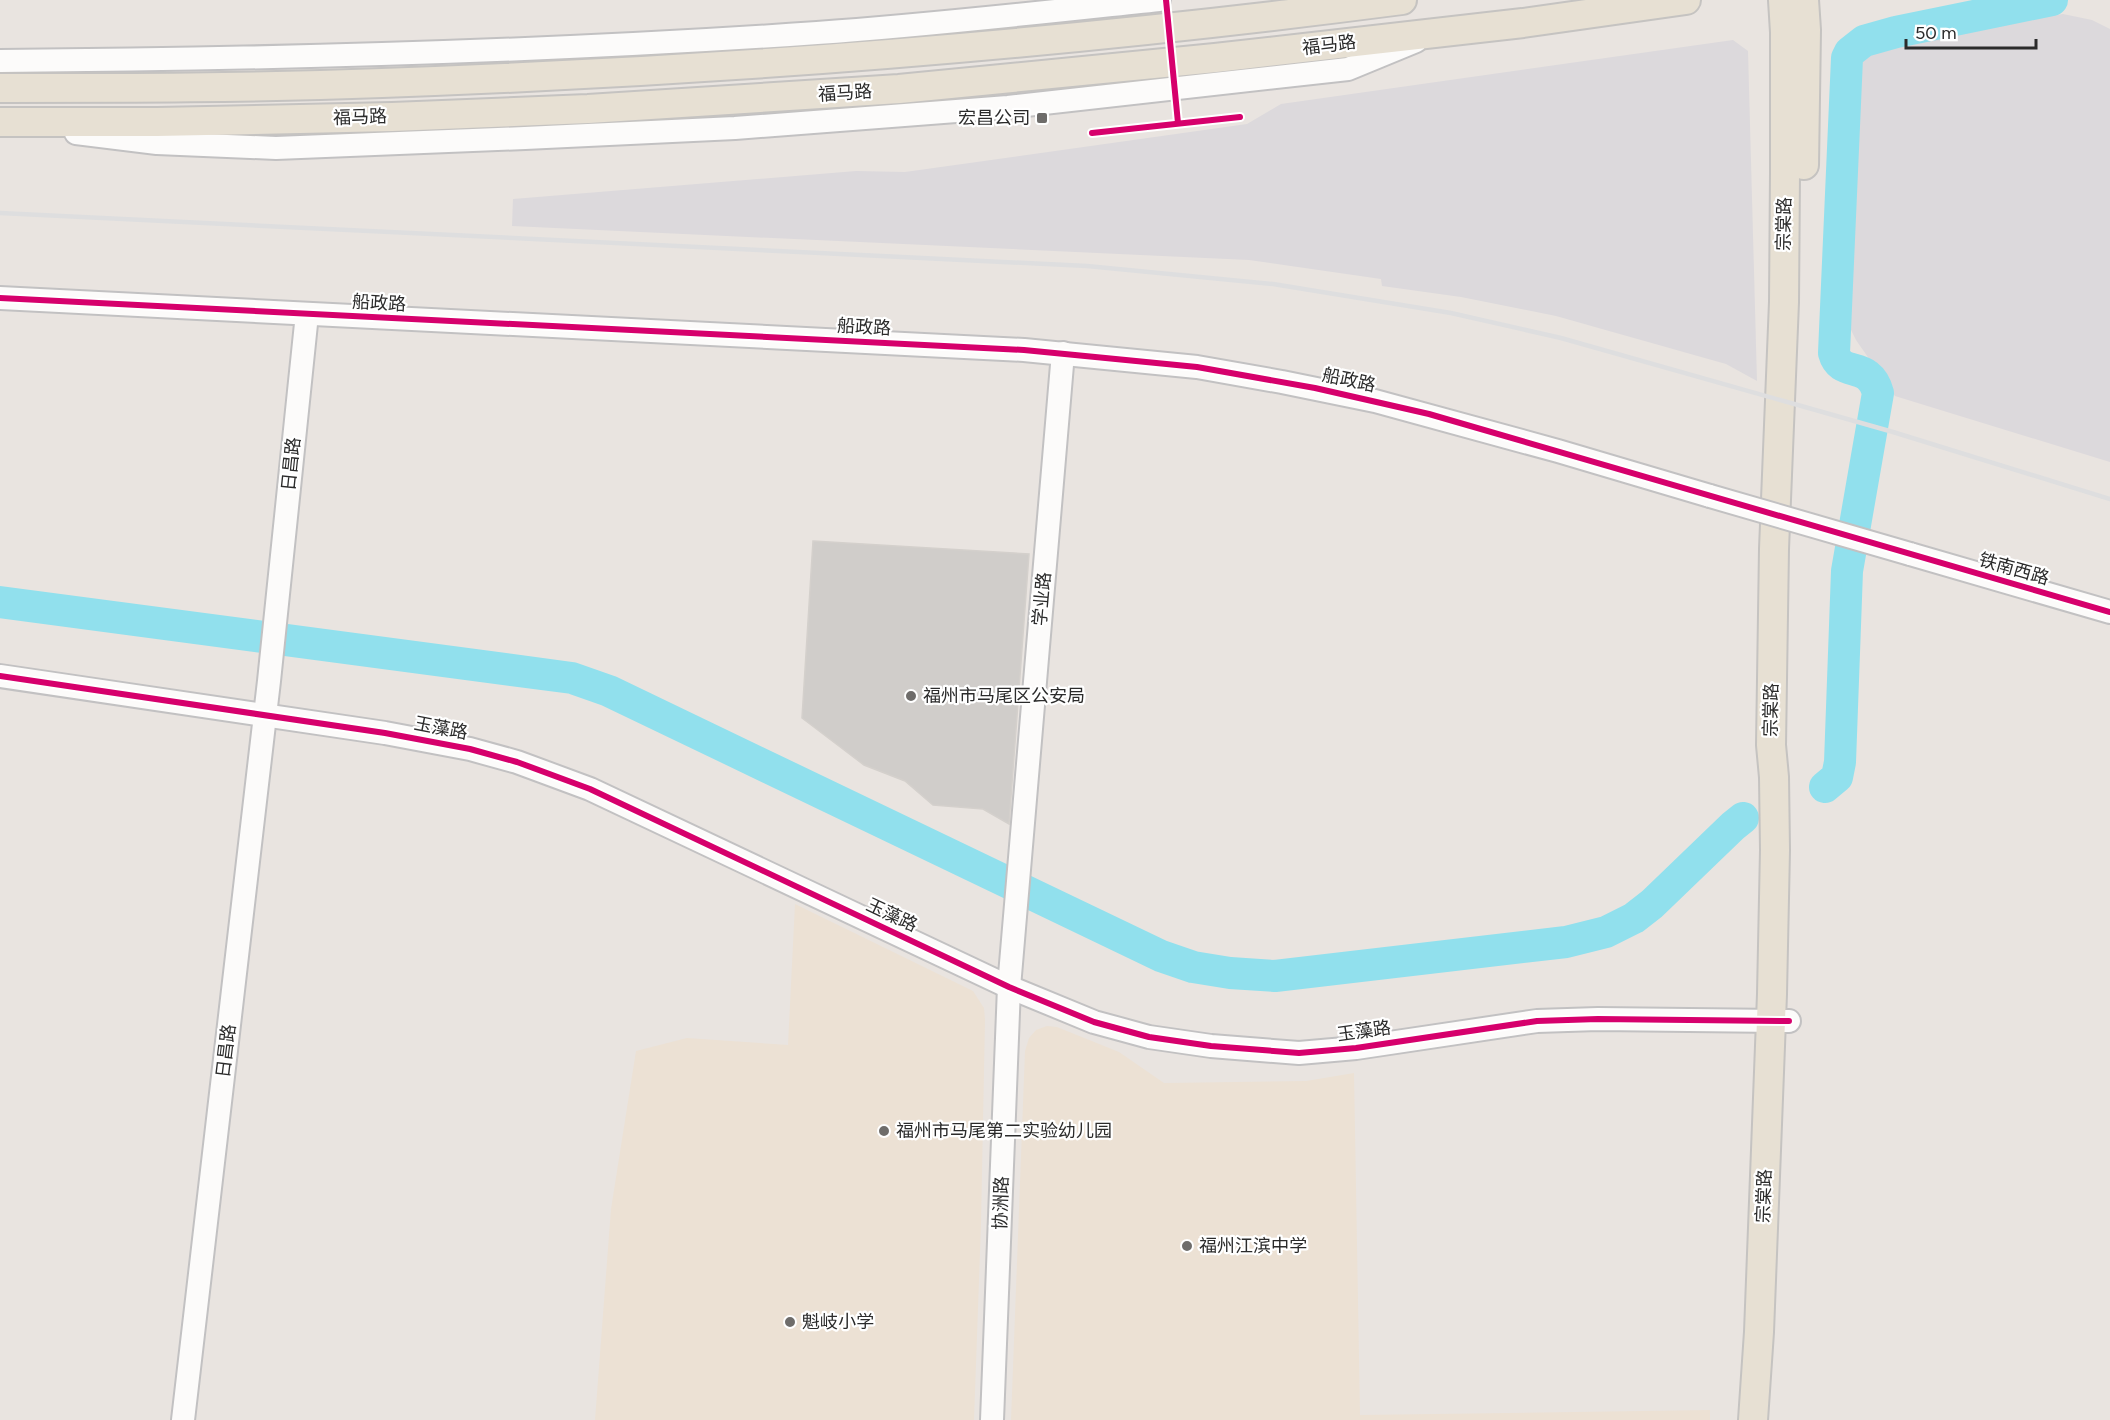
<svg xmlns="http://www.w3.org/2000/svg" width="2110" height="1420" font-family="Figtree,'Noto Sans SC',sans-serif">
	<rect width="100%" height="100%" fill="#e9e4e0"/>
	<g fill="#dcd9dc">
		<polygon points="2063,14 2092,20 2110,29 2110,462 1895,396 1856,340 1851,330 1848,317 1853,82 1858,55 1954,31"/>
		<polygon points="1733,40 1748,51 1757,381 1726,364 1556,316 1461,297 1382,286 1381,279 1249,260 512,226 513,199 856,171 905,172 1247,124 1281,104"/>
	</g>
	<g fill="#ece1d4">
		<polygon points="795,904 973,991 984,1008 985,1020 981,1224 974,1420 595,1420 611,1209 636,1051 687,1038 788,1045"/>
		<polygon points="1047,1026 1057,1027 1119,1052 1164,1083 1306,1081 1354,1073 1360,1415 1710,1410 1710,1420 1011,1420 1025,1051 1029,1038 1036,1030"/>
	</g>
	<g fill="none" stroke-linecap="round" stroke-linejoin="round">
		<g stroke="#91e0ed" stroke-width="32">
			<polyline points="0,602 572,678 609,691 1161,956 1193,967 1230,973 1275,976 1566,942 1606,932 1634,918 1652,904 1733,826 1743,818"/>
			<path d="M1825 787 1837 777 1840 762 1847 571 1878 393C1869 359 1841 379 1834 353L1847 58 1850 52 1864 41 1896 32 2052 0"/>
		</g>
	</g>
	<polygon fill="#d0cdca" stroke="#d4d0cc" stroke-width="1.5" points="813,541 1029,554 1009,824 983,809 933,805 905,781 864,765 802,718"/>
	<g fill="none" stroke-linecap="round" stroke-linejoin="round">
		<g stroke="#c2c1c2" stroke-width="26">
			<g id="minor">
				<path d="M0 61C273 59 545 52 817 33 931 25 1045 12 1159 0"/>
				<polyline points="76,133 157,143 276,148 525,138 735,128 1008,107 1348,69 1416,41"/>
				<polyline points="0,298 1024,350 1197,367 1282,382 1375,401 1558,451 1710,496"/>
				<polyline points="1910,554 2110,612"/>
				<polyline points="0,676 385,733 470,749 517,762 590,789 1009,987 1094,1022 1149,1037 1211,1046 1299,1053 1356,1048 1537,1021 1598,1019 1789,1021"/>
				<polyline points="183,1420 269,681 307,314"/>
				<polyline points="992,1420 1009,987 1063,353"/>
			</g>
		</g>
		<g stroke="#c5c3c1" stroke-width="32">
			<g id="major">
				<path d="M0 88C127 88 254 88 382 83 723 71 1064 44 1402 0"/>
				<polyline points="0,122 157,122 392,117 588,109 899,89 1215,58 1523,23 1686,0"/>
				<polyline points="1804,165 1806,30 1804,0"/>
				<polyline points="1753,1420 1759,1332 1772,994 1775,850 1774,777 1771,745 1774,549 1784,302 1785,173 1785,32 1783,0"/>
			</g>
		</g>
		<polyline stroke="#c6c6c6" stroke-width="3" stroke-dasharray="4.5 3" stroke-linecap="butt" points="1092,133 1240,117"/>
		<use href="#minor" stroke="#fcfbfa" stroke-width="22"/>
		<use href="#major" stroke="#e7e0d3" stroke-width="28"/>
		<polyline stroke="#dededf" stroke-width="4.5" points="0,213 1087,266 1273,284 1451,313 1561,338 1893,432 2110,499"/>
		<g stroke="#c2c1c2" stroke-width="26" stroke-linecap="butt">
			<polyline id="minor-bridge" points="1710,496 1910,554"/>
		</g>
		<use href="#minor-bridge" stroke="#fcfbfa" stroke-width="22"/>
		<g stroke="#fff" stroke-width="10">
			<g id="cycleway">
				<polyline points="1166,0 1178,123"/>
				<polyline points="1092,133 1240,117"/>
				<polyline points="0,298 1024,350 1197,367 1315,388 1429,414 2110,612"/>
				<polyline points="0,676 385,733 470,749 517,762 590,789 1009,987 1094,1022 1149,1037 1211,1046 1299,1053 1356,1048 1537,1021 1598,1019 1789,1021"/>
			</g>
		</g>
		<use href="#cycleway" stroke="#d6006c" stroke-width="6"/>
	</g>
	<g fill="#6e6c6a" stroke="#fff" stroke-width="2">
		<rect x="1036" y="112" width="12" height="12" rx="3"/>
		<circle cx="911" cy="696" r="6"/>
		<circle cx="884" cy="1131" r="6"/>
		<circle cx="1187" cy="1246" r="6"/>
		<circle cx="790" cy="1322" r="6"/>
	</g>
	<g text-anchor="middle" stroke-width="4.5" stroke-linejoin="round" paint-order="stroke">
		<g font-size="18" fill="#2b2b2b" stroke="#fff">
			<text transform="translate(1329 45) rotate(-7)" y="6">福马路</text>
			<text transform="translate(845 93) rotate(-4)" y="6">福马路</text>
			<text transform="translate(360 117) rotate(-2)" y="6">福马路</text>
			<text transform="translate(1784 224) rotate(-89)" y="6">宗棠路</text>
			<text transform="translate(379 303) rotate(3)" y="6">船政路</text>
			<text transform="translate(864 327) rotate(3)" y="6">船政路</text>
			<text transform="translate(1349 380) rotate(12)" y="6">船政路</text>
			<text transform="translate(291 464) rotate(-84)" y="6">日昌路</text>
			<text transform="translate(2014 569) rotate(16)" y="6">铁南西路</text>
			<text transform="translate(1042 599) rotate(-85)" y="6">学业路</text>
			<text transform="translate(1771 710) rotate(-89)" y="6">宗棠路</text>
			<text transform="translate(441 728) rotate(11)" y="6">玉藻路</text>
			<text transform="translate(892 915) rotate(25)" y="6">玉藻路</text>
			<text transform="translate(1364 1031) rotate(-8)" y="6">玉藻路</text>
			<text transform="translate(226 1051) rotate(-83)" y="6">日昌路</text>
			<text transform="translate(1764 1196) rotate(-88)" y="6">宗棠路</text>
			<text transform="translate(1001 1203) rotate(-88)" y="6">协洲路</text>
		</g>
		<g font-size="18" fill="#2b2b2b" stroke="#fff" text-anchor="start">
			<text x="1030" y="124" text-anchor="end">宏昌公司</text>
			<text x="923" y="702">福州市马尾区公安局</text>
			<text x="896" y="1137">福州市马尾第二实验幼儿园</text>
			<text x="1199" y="1252">福州江滨中学</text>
			<text x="802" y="1328">魁岐小学</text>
		</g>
	</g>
	<path d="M1906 39v9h130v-9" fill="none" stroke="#2b2b2b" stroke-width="3"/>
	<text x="1915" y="39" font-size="18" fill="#2b2b2b" stroke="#ffffff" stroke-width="4.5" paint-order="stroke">50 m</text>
</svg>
